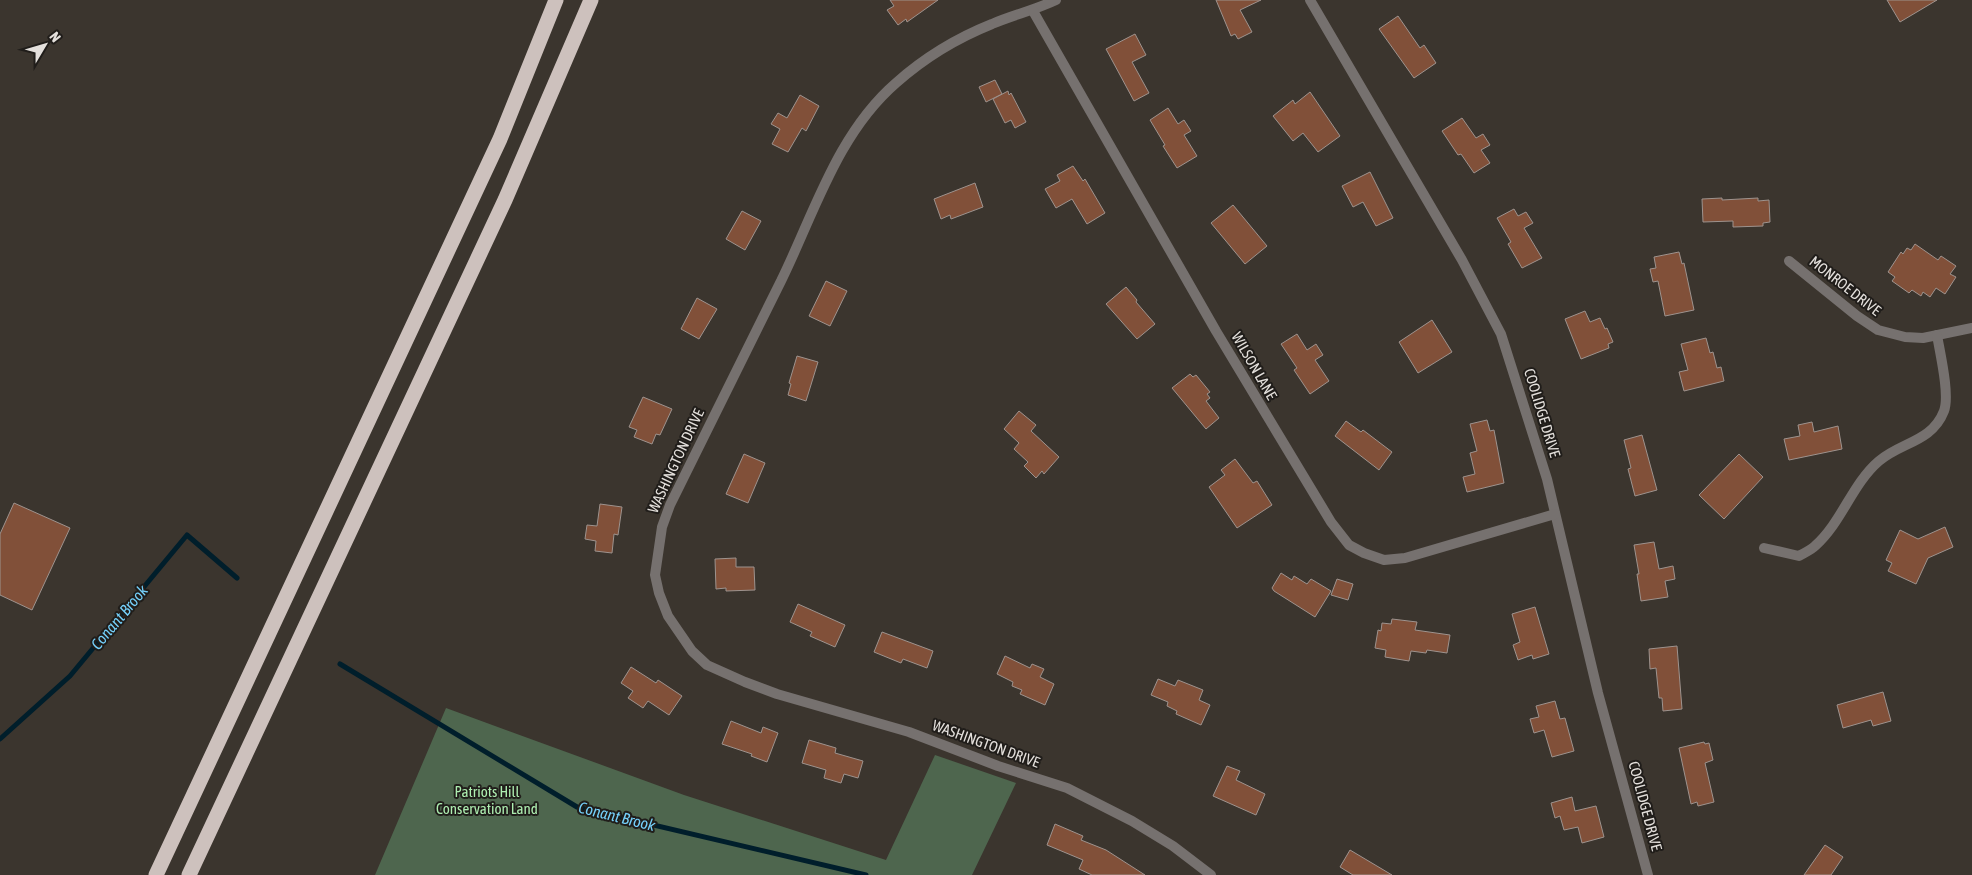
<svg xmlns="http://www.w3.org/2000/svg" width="1972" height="875" font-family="'Asap Condensed',sans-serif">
	<rect width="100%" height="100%" fill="#3b352e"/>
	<polygon fill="#4e664e" points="446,708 684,795 886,860 935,755 1016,783 972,875 375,875"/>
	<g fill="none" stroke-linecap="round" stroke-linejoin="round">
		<g stroke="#001e2b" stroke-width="5">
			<polyline points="340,664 577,807 866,875"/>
			<polyline points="0,739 70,676 187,535 237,578"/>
		</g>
	</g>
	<g fill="#815039" stroke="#9e938e">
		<polygon points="890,0 938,0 907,22 906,19 898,25 887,10 894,6"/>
		<polygon points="1216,0 1261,0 1240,10 1252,32 1238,39 1235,34 1231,36"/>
		<polygon points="1887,0 1937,0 1900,22"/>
		<polygon points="1398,16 1420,48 1424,45 1436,63 1414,78 1379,29"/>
		<polygon points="1135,34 1146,55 1132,62 1149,93 1134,101 1106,49"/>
		<polygon points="995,80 1002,94 986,102 979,87"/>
		<polygon points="1008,91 1009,95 1011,93 1026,122 1015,128 1011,120 1005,123 993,99"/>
		<polygon points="1310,92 1340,136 1318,152 1303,133 1293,141 1273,116 1293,100 1295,104"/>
		<polygon points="800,95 819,106 806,131 802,128 788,152 772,144 780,129 771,124 778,113 787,118"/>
		<polygon points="1168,108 1178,124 1184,120 1191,131 1184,135 1197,156 1177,168 1163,146 1165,145 1150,120"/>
		<polygon points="1462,118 1476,138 1483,134 1490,145 1481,150 1490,163 1474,173 1461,154 1458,155 1442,131"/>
		<polygon points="1073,166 1083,181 1085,179 1105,213 1087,224 1072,199 1056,208 1045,189 1060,181 1057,175"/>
		<polygon points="1370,172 1393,218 1376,226 1363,202 1353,207 1342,186"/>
		<polygon points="975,183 983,207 951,219 950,215 941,219 934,199"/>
		<polygon points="1722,198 1722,200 1758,198 1758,201 1769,200 1770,222 1763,223 1763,226 1733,227 1733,221 1703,222 1702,199"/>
		<polygon points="1233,205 1267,246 1245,264 1211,223"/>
		<polygon points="1514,209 1518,216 1526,212 1533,223 1524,228 1542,258 1522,268 1508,244 1511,242 1497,218"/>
		<polygon points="742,211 761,221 745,250 726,239"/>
		<polygon points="1915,244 1938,260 1941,256 1956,266 1950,274 1956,277 1945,294 1936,288 1930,297 1923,292 1921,296 1912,290 1909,293 1892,281 1895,277 1888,272 1901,252 1903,254 1907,248 1911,250"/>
		<polygon points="1679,252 1682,264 1684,263 1694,310 1665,316 1658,281 1653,282 1650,269 1656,268 1654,257"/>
		<polygon points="826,281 847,291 830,326 809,316"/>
		<polygon points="1126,287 1137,300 1136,302 1155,324 1137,339 1106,304"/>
		<polygon points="697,298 717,309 699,339 681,329"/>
		<polygon points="1585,311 1590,322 1600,318 1605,329 1607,328 1613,342 1608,344 1609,348 1581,359 1565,319"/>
		<polygon points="1432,320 1452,352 1418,373 1399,342"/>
		<polygon points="1297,334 1307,350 1316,344 1323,355 1315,360 1329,381 1310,394 1294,370 1297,368 1281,344"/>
		<polygon points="1706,338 1710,353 1713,352 1717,368 1721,367 1724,381 1684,391 1679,372 1688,370 1681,344"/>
		<polygon points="797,356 818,362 806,401 788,395 791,384 789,383"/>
		<polygon points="1190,374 1193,377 1196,375 1210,392 1207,394 1210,398 1206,401 1219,418 1206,429 1172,388"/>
		<polygon points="643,397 672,409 660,435 656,434 652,444 634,437 637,430 629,427"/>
		<polygon points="1019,411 1036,425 1031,431 1059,457 1044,474 1042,471 1036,478 1024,466 1028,462 1014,449 1019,443 1004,429"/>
		<polygon points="1487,420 1490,431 1494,430 1504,483 1467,492 1463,477 1475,474 1470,453 1477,451 1470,424"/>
		<polygon points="1346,421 1361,432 1363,430 1392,452 1379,470 1335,436"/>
		<polygon points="1812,422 1814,432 1838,426 1842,449 1789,460 1784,439 1800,436 1798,425"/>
		<polygon points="1642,435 1657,490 1635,496 1628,469 1631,468 1624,440"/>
		<polygon points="744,454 765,463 748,503 726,494"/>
		<polygon points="1739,454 1763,477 1724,519 1699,495"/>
		<polygon points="1235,459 1253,483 1257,481 1272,505 1237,528 1209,487 1225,475 1221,470"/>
		<polygon points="14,503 70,528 32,610 0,595 0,534"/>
		<polygon points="600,504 622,507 618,535 614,534 612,553 595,551 596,541 585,539 587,525 597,526"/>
		<polygon points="1945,527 1953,547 1928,558 1916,584 1888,571 1892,563 1886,560 1900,530 1918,539"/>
		<polygon points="1654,542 1659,569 1673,566 1675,579 1665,581 1668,597 1641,601 1637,574 1639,574 1634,545"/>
		<polygon points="736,558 736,567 754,567 755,590 726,591 726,588 716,589 715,559"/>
		<polygon points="1281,573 1292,580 1294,576 1307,584 1311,579 1331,591 1315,617 1274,591 1272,588"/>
		<polygon points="1337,579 1353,584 1348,600 1331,595"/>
		<polygon points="798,604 845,625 835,647 810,636 812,632 790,622"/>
		<polygon points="1535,607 1549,654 1533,659 1532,655 1518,660 1513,645 1520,642 1512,614"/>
		<polygon points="1392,619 1417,622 1415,630 1450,635 1447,653 1427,650 1426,653 1411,651 1409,661 1385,657 1386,650 1375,648 1378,630 1381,631 1382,623 1391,624"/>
		<polygon points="882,632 933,651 927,668 903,659 901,663 874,652"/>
		<polygon points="1677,646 1682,709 1663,711 1662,698 1659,698 1656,668 1650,669 1649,649"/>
		<polygon points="1005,656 1030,668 1032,664 1044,669 1040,677 1054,684 1045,705 1020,694 1022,690 1012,686 1013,682 997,674"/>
		<polygon points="631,667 656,683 658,680 682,696 669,715 648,701 643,708 628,698 633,691 621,683"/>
		<polygon points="1158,679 1175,686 1178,680 1203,690 1199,700 1210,705 1201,725 1176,714 1177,711 1167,706 1168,702 1151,695"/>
		<polygon points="1883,692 1891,721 1873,726 1871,720 1843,728 1837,705"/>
		<polygon points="1555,701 1560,719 1565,718 1574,751 1552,757 1544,730 1534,733 1530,719 1539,717 1536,706"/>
		<polygon points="731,721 761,733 763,727 778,733 767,762 751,756 752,754 722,744"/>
		<polygon points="809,740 836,748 835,753 863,761 858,778 844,774 841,783 824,778 826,770 802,763"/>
		<polygon points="1704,742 1705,744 1709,743 1713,760 1705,763 1714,802 1698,806 1697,802 1691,804 1679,748"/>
		<polygon points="1227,766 1240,771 1236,780 1265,794 1256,815 1213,796"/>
		<polygon points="1572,797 1575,811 1596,806 1604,837 1582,843 1578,827 1564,830 1560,816 1555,818 1551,803"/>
		<polygon points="1055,824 1083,836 1081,840 1106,850 1145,875 1092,875 1079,869 1083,860 1047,845"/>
		<polygon points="1825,845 1843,857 1831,875 1804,875"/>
		<polygon points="1350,850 1392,875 1353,875 1340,867"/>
	</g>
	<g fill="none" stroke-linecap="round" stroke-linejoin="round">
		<g stroke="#76716f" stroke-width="10">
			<path d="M1056 0C1035 10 1013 15 992 24 957 38 924 58 896 83 837 134 814 214 781 281 744 356 707 431 670 505L662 527 655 575 659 593 668 616 692 651 707 665 745 682 777 694 909 732 998 766 1067 788 1132 821 1173 846 1211 875"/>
			<polyline points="1310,0 1462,260 1501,334 1547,479 1598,693 1648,875"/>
			<polyline points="1033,11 1216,331 1331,522 1349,545 1364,553 1384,560 1405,558 1555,514"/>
			<polyline points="1789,261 1857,316 1878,330 1905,337 1923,338 1972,328"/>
			<path d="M1764 548 1799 556C1804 553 1811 550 1815 546 1842 522 1852 484 1879 461 1901 442 1932 442 1944 411 1950 395 1940 353 1937 335"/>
		</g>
		<g stroke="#cdc1bd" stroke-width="15">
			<polyline points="156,875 500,139 556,0"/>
			<polyline points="189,875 505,200 591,0"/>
		</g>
	</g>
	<g text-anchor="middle" stroke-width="4" stroke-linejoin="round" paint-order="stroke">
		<g font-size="15" fill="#e4e0dc" stroke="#201d1a">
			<text transform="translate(1845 286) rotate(38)" y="5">MONROE DRIVE</text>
			<text transform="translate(1254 366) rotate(60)" y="5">WILSON LANE</text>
			<text transform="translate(1542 413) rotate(73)" y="5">COOLIDGE DRIVE</text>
			<text transform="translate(676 461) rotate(-65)" y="5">WASHINGTON DRIVE</text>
			<text transform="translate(986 744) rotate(20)" y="5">WASHINGTON DRIVE</text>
			<text transform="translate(1645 806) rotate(75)" y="5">COOLIDGE DRIVE</text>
		</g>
		<g font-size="15" fill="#aeeeb1" stroke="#201d1a">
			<text x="487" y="797">Patriots Hill<tspan x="487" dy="17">Conservation Land</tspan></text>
		</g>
		<g font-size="16" font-style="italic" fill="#75d0fa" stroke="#201d1a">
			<text transform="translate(119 617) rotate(-50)" y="6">Conant Brook</text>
			<text transform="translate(617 816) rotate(14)" y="6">Conant Brook</text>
		</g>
	</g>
	<g transform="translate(45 45) rotate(52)" stroke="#201d1a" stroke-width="4" paint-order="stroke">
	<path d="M0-4L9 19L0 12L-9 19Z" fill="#e4e0dc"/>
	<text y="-8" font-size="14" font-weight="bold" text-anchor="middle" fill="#e4e0dc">N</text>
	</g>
</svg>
